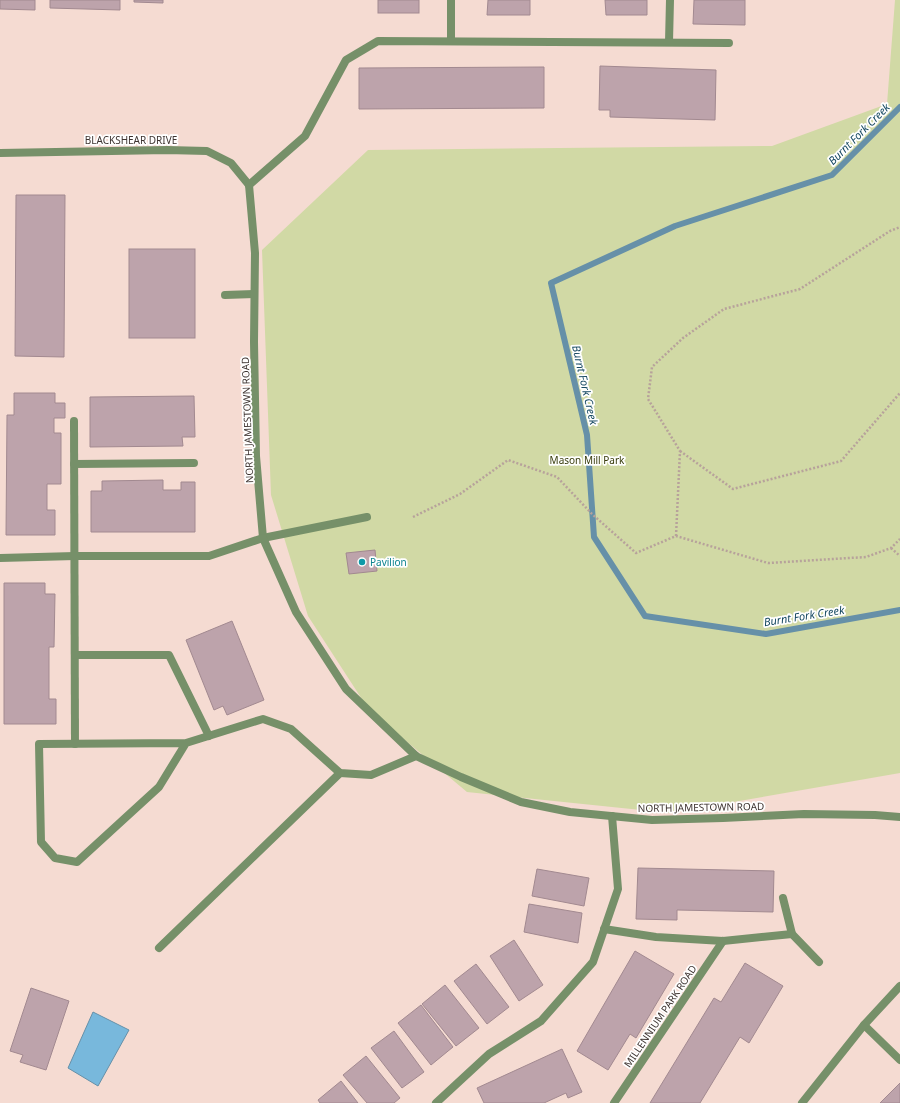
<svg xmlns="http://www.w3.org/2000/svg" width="900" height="1103" font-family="'Noto Sans',sans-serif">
	<rect width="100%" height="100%" fill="#f5dbd2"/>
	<polygon fill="#d1d9a5" points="895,0 900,0 900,773 670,813 467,792 369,710 308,616 271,495 262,250 368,150 772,146 887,104"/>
	<polygon fill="#78b8dc" stroke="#6690a8" points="93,1012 129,1030 98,1086 68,1068"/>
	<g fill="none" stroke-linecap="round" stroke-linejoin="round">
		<polyline stroke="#6690a8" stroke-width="6" points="900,107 832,175 675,226 551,283 587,435 594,537 645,616 766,634 900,610"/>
	</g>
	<g fill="#bda3ab" stroke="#a28990">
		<polygon points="0,0 35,0 35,10 0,9"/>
		<polygon points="50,0 120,0 120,10 50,8"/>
		<polygon points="134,0 163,0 163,3 134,2"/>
		<rect x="378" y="0" width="41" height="13"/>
		<polygon points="488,0 530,0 530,15 487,15"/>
		<polygon points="605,0 647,0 647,15 606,15"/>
		<polygon points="694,0 745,0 745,25 693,24"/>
		<polygon points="600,66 716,70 715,120 610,117 610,110 599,110"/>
		<polygon points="544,67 544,108 359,109 359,68"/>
		<polygon points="16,195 65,195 64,357 15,356"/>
		<rect x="129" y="249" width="66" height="89"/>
		<polygon points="14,393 55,393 55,403 65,403 65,418 54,418 54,433 61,433 61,484 47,484 47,510 55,510 55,535 6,535 7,415 14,415"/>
		<polygon points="194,396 195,437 182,437 183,446 90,447 90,397"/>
		<polygon points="163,480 163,490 181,490 181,482 195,482 195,532 91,532 91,491 102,491 102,481"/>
		<polygon points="375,550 377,571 349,574 346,553"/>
		<polygon points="4,583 45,583 45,594 55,594 54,647 49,647 49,699 56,699 56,724 4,724"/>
		<polygon points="232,621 264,700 227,715 223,706 214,710 186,640"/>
		<polygon points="638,868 774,871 773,912 677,910 677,920 636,919"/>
		<polygon points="537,869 589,878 584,906 532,896"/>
		<polygon points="529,904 582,913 578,943 524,932"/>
		<polygon points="514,940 543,985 519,1001 490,956"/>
		<polygon points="635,951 674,974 636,1038 630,1034 608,1070 577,1051"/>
		<polygon points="745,963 783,986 749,1043 740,1037 700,1103 650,1103 714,998 721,1002"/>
		<polygon points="476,964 509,1007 487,1024 454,981"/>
		<polygon points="445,985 479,1028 456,1046 422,1004"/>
		<polygon points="31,988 69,1001 46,1070 20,1062 23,1055 10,1051"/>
		<polygon points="421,1005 453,1047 431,1065 398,1023"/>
		<polygon points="394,1031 424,1072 402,1088 371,1048"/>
		<polygon points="562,1049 582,1092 568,1098 566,1093 544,1103 484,1103 477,1088"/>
		<polygon points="366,1056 400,1098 394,1103 367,1103 343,1075"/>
		<polygon points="341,1081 358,1103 320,1103 318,1100"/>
		<polygon points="900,1083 900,1103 880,1103"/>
	</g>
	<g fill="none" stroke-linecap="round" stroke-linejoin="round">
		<g stroke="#b7a29b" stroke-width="2.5" stroke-dasharray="2 2" stroke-linecap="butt">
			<polyline points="680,451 733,489 841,461 900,393"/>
			<polyline points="413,517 460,494 508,460 557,477 592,514 636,553 676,536 768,563 866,557 891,548 900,539"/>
			<polyline points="676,536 680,451 648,399 652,367 683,338 724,309 800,289 890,231 900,227"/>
			<polyline points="891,548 900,556"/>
		</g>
		<g stroke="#769069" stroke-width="8">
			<polyline points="225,295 254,294"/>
			<polyline points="263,538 367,517"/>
		</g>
		<g stroke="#769069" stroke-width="8">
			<polyline points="451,0 451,41"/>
			<polyline points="669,42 670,0"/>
			<polyline points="0,153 167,150 207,151 231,163 249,185"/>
			<polyline points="249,185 255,253 254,342 256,456 263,538 296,612 346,689 416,756 461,777 521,802 570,812 652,820 723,818 804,814 875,815 900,817"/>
			<polyline points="249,185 305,136 346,60 378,41 729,43"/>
			<polyline points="74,421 75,744"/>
			<polyline points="74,464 194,463"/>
			<polyline points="0,558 75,556 209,556 263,538"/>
			<polyline points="75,655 169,655 209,736"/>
			<polyline points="186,743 39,744 41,842 55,858 77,862 159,787 186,743 263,719 291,729 340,773 371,775 416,756"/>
			<polyline points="783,898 792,934 819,962"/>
			<polyline points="604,929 656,937 723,941 792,934"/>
			<polyline points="159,948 340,773"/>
			<polyline points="864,1025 900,1060"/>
			<polyline points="436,1103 489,1054 541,1021 593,962 618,889 612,816"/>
			<polyline points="614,1103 723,941"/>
			<polyline points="802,1103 864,1025 900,986"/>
		</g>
	</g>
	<circle fill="#0f9aa8" stroke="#fff" stroke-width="1.5" cx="362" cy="562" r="4"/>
	<g text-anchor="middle" stroke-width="3.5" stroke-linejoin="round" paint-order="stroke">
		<g font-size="10" fill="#3d3330" stroke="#fff">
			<text x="131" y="144">BLACKSHEAR DRIVE</text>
			<text transform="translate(247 420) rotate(-92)" y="4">NORTH JAMESTOWN ROAD</text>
			<text transform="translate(701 807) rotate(-1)" y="4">NORTH JAMESTOWN ROAD</text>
			<text transform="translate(660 1016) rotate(-56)" y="4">MILLENNIUM PARK ROAD</text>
		</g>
		<g font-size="10" fill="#383c0c" stroke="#fff">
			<text x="587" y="464">Mason Mill Park</text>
		</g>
		<g font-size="10" fill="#0d838f" stroke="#fff" text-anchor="start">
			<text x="370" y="566">Pavilion</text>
		</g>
		<g font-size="11" font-style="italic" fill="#154861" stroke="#fff">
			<text transform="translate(859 134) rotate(-45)" y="4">Burnt Fork Creek</text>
			<text transform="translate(585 385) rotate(77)" y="4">Burnt Fork Creek</text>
			<text transform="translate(804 616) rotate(-9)" y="4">Burnt Fork Creek</text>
		</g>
	</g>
</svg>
